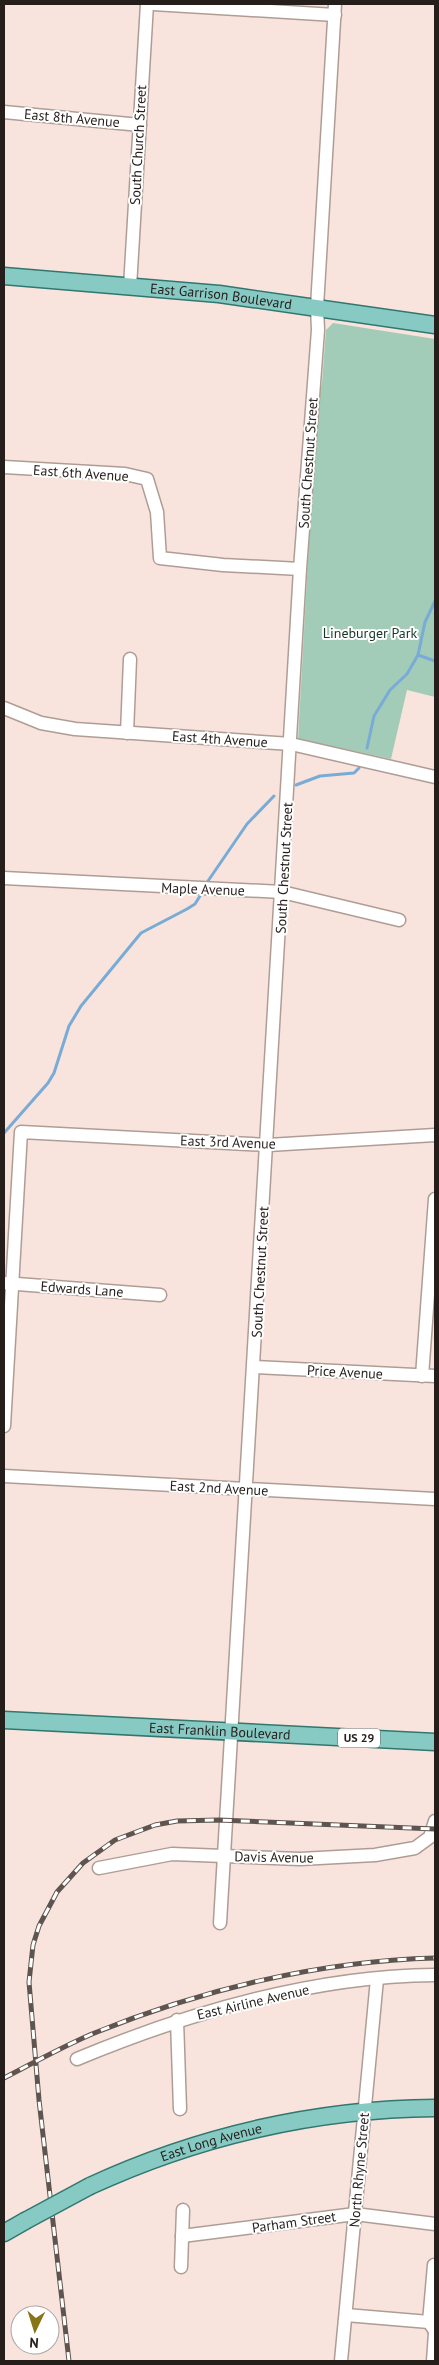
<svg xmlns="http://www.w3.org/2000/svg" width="439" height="2365" font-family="'PT Sans',sans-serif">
	<rect width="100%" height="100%" fill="#f8e4dc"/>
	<polygon fill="#a2ccb7" points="333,323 435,339 435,697 407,690 391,759 298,739 316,416 322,383 326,330"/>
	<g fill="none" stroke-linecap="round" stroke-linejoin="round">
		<g stroke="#79abd7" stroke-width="3">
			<polyline points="418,655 435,661"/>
			<polyline points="367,748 374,716 390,690 407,674 418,655 425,622 435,601"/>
			<polyline points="296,785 320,776 354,773 359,768"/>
			<polyline points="208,881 247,824 274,796"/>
			<polyline points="4,1133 48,1083 54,1073 69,1026 81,1006 141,933 187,909 195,904 200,896"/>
		</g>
		<g stroke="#af9d95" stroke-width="15">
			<g id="minor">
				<polyline points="153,4 335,15"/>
				<polyline points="4,112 140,125"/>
				<polyline points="130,287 147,4"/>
				<polyline points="4,467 125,474 147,479 157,512 160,558 223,565 300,569"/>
				<polyline points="4,708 41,723 75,729 291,744 435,777"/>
				<polyline points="127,733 130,659"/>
				<polyline points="4,878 282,892 399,920"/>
				<polyline points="4,1283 160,1295"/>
				<polyline points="255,1367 435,1376"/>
				<polyline points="422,1376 435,1199"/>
				<polyline points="4,1426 21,1132 268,1145 435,1135"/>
				<polyline points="4,1476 435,1499"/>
				<polyline points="99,1868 172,1854 300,1859 375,1855 415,1848 430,1837 435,1821"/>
				<polyline points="220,1923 300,569 318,330 317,307 335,4"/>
				<polyline points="177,2020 180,2109"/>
				<path d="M77 2059C190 2012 312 1976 435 1975"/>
				<polyline points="182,2236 355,2214 435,2224"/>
				<polyline points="434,2265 429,2322 435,2331"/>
				<polyline points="181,2267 183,2210"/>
				<polyline points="346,2315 429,2322"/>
				<polyline points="341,2361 377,1979"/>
				<polyline points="433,2361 435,2333"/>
			</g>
		</g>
		<g stroke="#31776f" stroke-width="19">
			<g id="major">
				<path id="s1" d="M4 276 219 294 435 325"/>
				<path id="s2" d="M4 1720 435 1742"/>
				<path id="s3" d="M90 2186C198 2136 316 2109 435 2108"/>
				<polyline points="4,2233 25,2221"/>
			</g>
		</g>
		<use href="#minor" stroke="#fff" stroke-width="12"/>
		<use href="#major" stroke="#87cac4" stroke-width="16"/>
		<g stroke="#5f5550" stroke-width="5">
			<g id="rail">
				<path d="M4 2078C33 2063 62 2047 92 2034 200 1990 319 1961 435 1958"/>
				<polyline points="69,2361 39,2100 29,1982 33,1945 39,1926 57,1892 83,1863 115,1840 155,1825 177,1821 219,1820 435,1829"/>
			</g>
		</g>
		<use href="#rail" stroke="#fff" stroke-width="3" stroke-dasharray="9" stroke-linecap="butt"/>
		<g stroke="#31776f" stroke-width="19" stroke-linecap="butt">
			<polyline id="major-bridge" points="25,2221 90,2186"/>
		</g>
		<use href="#major-bridge" stroke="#87cac4" stroke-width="16"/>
	</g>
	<g text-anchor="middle" stroke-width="4" stroke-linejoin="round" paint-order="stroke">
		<rect fill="#fff" stroke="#66625f" stroke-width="1" x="338" y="1728.5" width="42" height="19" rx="4"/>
		<g font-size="12" font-weight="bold" fill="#251e1b">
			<text x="359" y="1742">US 29</text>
		</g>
		<g font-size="14" fill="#251e1b" stroke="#fff">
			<text transform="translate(72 118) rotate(5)" y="5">East 8th Avenue</text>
			<text transform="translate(138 145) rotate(-87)" y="5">South Church Street</text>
			<text dy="5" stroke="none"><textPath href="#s1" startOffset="218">East Garrison Boulevard</textPath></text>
			<text transform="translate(308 463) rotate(-86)" y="5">South Chestnut Street</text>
			<text transform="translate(81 473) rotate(4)" y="5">East 6th Avenue</text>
			<text transform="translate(220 739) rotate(4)" y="5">East 4th Avenue</text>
			<text transform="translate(284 868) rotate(-87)" y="5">South Chestnut Street</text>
			<text transform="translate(203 889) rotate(2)" y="5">Maple Avenue</text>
			<text transform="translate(228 1142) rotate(2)" y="5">East 3rd Avenue</text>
			<text transform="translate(260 1272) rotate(-87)" y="5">South Chestnut Street</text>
			<text transform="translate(82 1289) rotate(4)" y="5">Edwards Lane</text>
			<text transform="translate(345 1372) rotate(3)" y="5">Price Avenue</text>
			<text transform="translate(219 1488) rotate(3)" y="5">East 2nd Avenue</text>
			<text dy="5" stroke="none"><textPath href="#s2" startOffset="216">East Franklin Boulevard</textPath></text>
			<text transform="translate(274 1857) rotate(1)" y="5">Davis Avenue</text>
			<text transform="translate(253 2002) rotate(-13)" y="5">East Airline Avenue</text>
			<text dy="5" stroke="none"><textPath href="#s3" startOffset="129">East Long Avenue</textPath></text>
			<text transform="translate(359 2170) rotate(-85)" y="5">North Rhyne Street</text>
			<text transform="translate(294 2222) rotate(-8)" y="5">Parham Street</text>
		</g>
		<g font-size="14" fill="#163629" stroke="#fff">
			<text x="370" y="638">Lineburger Park</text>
		</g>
	</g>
	<rect width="439" height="2365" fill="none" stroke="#251e1b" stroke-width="10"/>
	<g transform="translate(35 2330) rotate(184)"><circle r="24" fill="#ffffff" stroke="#a8a5a4"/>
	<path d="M0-4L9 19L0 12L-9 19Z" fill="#887518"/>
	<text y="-8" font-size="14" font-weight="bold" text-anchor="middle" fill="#251e1b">N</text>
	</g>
</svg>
